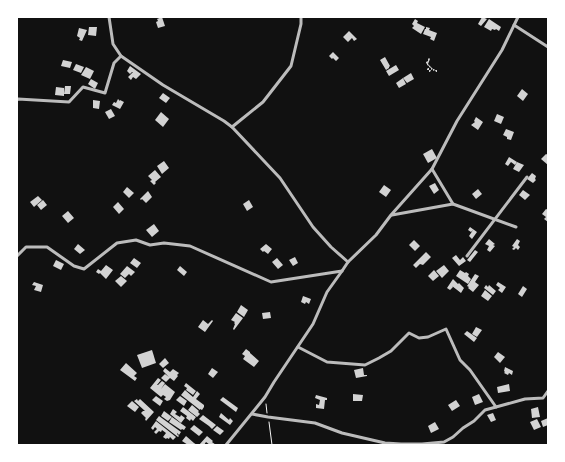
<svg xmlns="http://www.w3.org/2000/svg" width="565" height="462" font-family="'Times New Roman',serif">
	<rect width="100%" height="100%" fill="#111"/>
	<g fill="#d3d3d3">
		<polygon points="162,17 165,26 158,28 156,22 158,21 157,19"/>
		<polygon points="482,17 487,19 481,26 478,24"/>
		<polygon points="415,19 418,21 417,23 425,27 421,34 412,28 414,26 412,24"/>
		<polygon points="489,19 501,27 499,31 496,29 495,30 492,29 491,31 484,27"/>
		<polygon points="89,27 97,27 96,36 88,35"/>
		<polygon points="426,27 430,28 429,30 437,33 434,41 430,39 431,37 423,34 425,29 426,29"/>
		<polygon points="79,28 87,30 82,41 79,40 80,38 77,36"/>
		<polygon points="349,31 357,39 354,41 352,38 348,42 343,37"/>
		<polygon points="333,52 339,58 336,61 333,58 332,59 329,56"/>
		<polygon points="385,57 390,66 389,67 389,68 386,70 380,60"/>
		<polygon points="429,58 430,59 428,64 433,69 434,69 435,70 437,70 437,72 436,72 435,70 433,71 433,69 431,70 430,72 429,72 429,70 427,70 427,69 428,68 429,68 429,70 431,70 431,68 429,67 429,66 427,65 427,63 426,64 426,62 428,61 428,59"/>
		<polygon points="63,60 72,62 70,68 61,66"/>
		<polygon points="76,64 84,67 81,73 73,70"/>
		<polygon points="396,65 399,70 389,76 386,71"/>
		<polygon points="130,66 141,74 136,79 133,77 131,80 128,77 133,72 132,72 130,74 127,71"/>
		<polygon points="86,67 94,71 90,79 81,75"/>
		<polygon points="411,73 414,79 407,83 403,78"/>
		<polygon points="403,78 406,84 399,88 396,83"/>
		<polygon points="91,79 98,83 95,89 88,84"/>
		<polygon points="65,86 71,86 70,94 64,94"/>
		<polygon points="56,87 64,88 64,96 55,95"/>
		<polygon points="522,89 528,94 523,101 517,96"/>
		<polygon points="163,93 170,98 166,103 159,98"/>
		<polygon points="118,99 120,101 120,100 124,102 120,109 112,105 114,102 116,103"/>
		<polygon points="93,100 100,101 99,109 93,108"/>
		<polygon points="111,109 115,116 109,119 105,112"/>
		<polygon points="161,112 169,119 163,127 155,120"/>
		<polygon points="497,114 504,117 501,124 494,121"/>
		<polygon points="476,117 483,122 478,130 471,125 475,122 474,121"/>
		<polygon points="506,129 514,132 511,140 507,139 507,137 503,135"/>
		<polygon points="432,149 437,158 428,163 423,154"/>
		<polygon points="546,154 548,155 548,165 541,159"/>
		<polygon points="509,157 517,162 515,165 511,162 508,166 505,164"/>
		<polygon points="164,161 169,168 162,174 157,166"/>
		<polygon points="517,162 524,165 519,172 513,169"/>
		<polygon points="155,170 161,177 155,182 156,183 154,185 150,181 152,180 148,176"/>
		<polygon points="532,173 536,176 535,179 536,180 533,183 527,179"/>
		<polygon points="435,183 439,190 434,194 429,186"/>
		<polygon points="384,185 391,190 386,197 379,192"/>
		<polygon points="127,187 134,193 129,198 123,192"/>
		<polygon points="478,189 482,194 476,199 472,194"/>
		<polygon points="523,190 530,195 525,200 519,195"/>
		<polygon points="148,191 152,197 146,203 142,199 141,200 140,199"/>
		<polygon points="38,196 42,200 34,207 30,202"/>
		<polygon points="43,200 47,205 41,210 37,205"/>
		<polygon points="249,200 253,207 247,211 243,204"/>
		<polygon points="118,202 124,209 119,214 113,207"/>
		<polygon points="546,209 548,210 548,222 544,219 546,217 542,214"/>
		<polygon points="68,211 74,218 68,223 62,216"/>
		<polygon points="154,224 159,231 152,237 146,230"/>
		<polygon points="470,227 477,232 472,239 469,236 471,233 472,234 471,233 473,230 471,232 468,230"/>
		<polygon points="489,239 495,244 493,245 495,246 490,252 487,250 489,246 485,244"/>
		<polygon points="517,239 520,241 518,245 520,247 518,250 516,248 514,250 512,249 514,247 512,246"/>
		<polygon points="414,240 420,246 415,251 409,245"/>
		<polygon points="78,244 85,250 80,254 74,249"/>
		<polygon points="266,244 272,249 268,254 264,251 263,252 260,249"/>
		<polygon points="475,250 478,252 470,262 467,260"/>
		<polygon points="426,252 431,257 423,265 420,264 416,268 413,265"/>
		<polygon points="456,255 460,260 463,257 466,261 459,266 452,258"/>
		<polygon points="295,257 298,263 293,266 289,260"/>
		<polygon points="134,258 141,263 137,268 130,263"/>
		<polygon points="277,258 283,265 278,269 272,262"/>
		<polygon points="56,260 64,264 61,270 53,266"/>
		<polygon points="106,265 113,270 106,279 100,273 99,274 96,272 98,269 101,271"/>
		<polygon points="444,265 449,271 442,278 436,271"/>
		<polygon points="127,266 135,272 131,276 129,274 125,278 120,274"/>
		<polygon points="180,266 187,272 184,276 177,270"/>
		<polygon points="434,270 439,276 433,281 428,276"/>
		<polygon points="460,270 465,273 466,272 469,274 468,276 471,279 468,284 456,276"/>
		<polygon points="475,274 479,276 475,282 479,285 473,292 468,288 469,287 467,286"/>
		<polygon points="121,276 127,281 121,287 115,281"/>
		<polygon points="453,279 458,284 459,283 464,288 461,293 452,286 453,287 450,290 447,288"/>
		<polygon points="34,282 43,285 41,292 34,290 36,286 32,285"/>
		<polygon points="498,282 506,287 502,293 498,290 500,288 496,285"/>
		<polygon points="486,285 488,287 489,285 496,291 493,295 484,288"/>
		<polygon points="523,286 527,289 522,297 518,294"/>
		<polygon points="485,290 492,296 488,301 481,296"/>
		<polygon points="303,296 311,299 309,304 306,302 305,304 301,302"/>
		<polygon points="241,305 248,310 244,317 237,312"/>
		<polygon points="270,312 271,318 263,319 262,313"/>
		<polygon points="236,313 243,318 234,330 233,329 235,324 234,323 235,322 231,320"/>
		<polygon points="203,320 208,324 212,320 213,321 205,332 198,327"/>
		<polygon points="476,327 482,330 477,337 472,334"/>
		<polygon points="467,331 477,338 474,342 464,334"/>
		<polygon points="246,349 250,352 250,353 259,361 254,367 243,359 245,356 242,354"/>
		<polygon points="152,350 156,363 142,368 137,355"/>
		<polygon points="498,352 505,357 500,363 494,357"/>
		<polygon points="165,358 169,363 163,368 159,364"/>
		<polygon points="126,363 137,373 134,376 137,378 135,381 120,370"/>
		<polygon points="505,367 513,371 512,375 509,373 508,375 504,373 505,372 504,371"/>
		<polygon points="165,368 170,372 173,369 179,373 177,375 178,376 174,381 170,378 166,382 161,378 165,374 169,377 163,371"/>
		<polygon points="212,368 218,372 213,378 208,374"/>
		<polygon points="363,368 364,375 367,375 367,376 356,378 354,370"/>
		<polygon points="158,378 161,380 157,385 158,385 162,381 165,383 161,389 165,384 175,392 170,400 167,401 164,399 166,397 163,395 161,397 150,388"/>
		<polygon points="186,383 196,391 193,395 186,390 187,388 184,386"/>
		<polygon points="509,384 510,391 498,393 497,387"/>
		<polygon points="185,390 193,397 197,391 200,394 196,399 204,405 204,407 202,410 200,409 200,410 181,395"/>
		<polygon points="353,394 363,395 362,401 353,401"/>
		<polygon points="479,394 483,402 475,405 472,397"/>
		<polygon points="316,395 327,398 327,400 325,400 324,409 316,408 316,404 319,405 320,400 315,398"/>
		<polygon points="156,396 163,401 160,406 152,400"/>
		<polygon points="180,396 187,401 184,406 176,400"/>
		<polygon points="223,397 238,408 236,412 220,400"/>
		<polygon points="137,399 138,401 140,399 154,412 146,421 145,419 146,418 141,413 143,411 145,411 134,401"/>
		<polygon points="456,400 460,406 452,411 448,405"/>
		<polygon points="132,401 139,407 135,412 127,406"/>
		<polygon points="192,405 199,411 198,412 200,414 197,417 188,410"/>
		<polygon points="183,407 187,410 186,412 187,410 196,417 193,421 191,419 190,421 186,418 187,416 180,411"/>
		<polygon points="538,407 540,417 532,418 531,409"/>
		<polygon points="173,409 177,412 175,414 180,417 181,415 185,418 181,423 170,414"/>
		<polygon points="164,411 172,417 168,421 161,416"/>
		<polygon points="221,413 229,420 230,418 233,421 230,425 219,417"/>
		<polygon points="493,413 496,420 491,422 487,415"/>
		<polygon points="203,415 216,425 212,429 209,426 211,424 209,426 199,419"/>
		<polygon points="159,416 181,432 179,435 177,433 177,434 179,436 178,437 156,420"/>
		<polygon points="172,417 186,427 184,430 182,429 181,430 169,422"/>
		<polygon points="548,418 548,425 543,427 541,421"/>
		<polygon points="537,419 541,427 534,430 530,422"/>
		<polygon points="156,421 176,437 173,440 170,437 169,439 167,438 166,439 163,437 166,433 162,430 161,432 159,431 156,434 154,432 157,429 155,427 153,430 151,428"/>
		<polygon points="435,422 439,429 431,433 428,426"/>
		<polygon points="194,425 203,432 199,436 190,429"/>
		<polygon points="217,426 224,431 220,435 213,430"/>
		<polygon points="186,436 194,443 197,445 188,445 182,441"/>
		<polygon points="207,436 213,441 212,442 216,445 210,445 206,442 204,445 199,445"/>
	</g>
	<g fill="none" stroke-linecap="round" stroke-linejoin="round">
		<g stroke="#f5f5f5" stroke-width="1">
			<polyline points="266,404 267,413"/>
			<polyline points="269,422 272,445"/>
		</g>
		<g stroke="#bcbcbc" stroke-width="3">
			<polyline points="109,17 113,44 121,56 163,85 224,121 232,127"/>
			<polyline points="301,17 301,24 291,66 263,102 232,127 280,178 313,227 331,247 348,262"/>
			<polyline points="514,25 548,47"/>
			<polyline points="17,100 18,99 69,102 83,87 105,93 114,63 121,56"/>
			<polyline points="432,169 453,204 516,227"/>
			<polyline points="392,215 453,204"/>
			<polyline points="17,256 26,247 47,247 74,266 84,269 117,243 136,240 150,245 164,243 190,246 271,282 342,271"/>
			<polyline points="467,256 527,177"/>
			<polyline points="298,347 327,362 365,365 379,358 391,351 409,333 419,338 428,337 446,329 460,360 470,370 496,407"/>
			<polyline points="252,414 268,417 315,423 342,433 385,443 401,444 422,444 444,442 453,437 463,428 474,421 485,410 496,407 525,399 543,398 548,391"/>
			<polyline points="226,445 265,397 274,382 313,324 327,292 342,271 348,262 376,235 391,215 432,169 457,121 502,50 518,17"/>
		</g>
	</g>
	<rect width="565" height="462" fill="none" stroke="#ffffff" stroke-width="36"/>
</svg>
